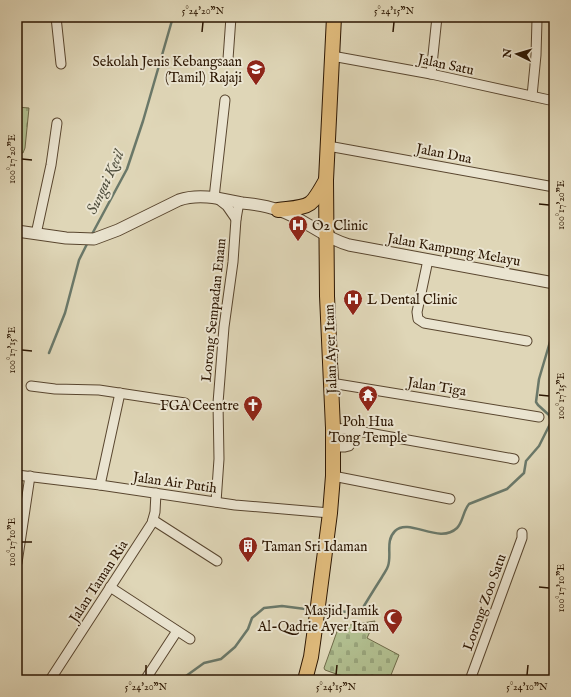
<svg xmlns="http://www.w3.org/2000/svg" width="571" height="697" font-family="'IM FELL English',serif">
	<defs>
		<pattern id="cemetery-stones" width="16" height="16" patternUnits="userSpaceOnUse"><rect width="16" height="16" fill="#b1be8f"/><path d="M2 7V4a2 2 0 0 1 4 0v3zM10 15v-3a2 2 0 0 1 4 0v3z" fill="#98a37a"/></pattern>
	</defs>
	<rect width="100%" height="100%" fill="#dfd6b7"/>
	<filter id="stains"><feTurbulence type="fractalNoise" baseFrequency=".005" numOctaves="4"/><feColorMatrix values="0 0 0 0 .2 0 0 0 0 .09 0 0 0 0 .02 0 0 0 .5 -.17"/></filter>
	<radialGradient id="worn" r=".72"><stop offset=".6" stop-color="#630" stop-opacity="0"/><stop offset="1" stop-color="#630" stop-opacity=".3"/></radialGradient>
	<g fill="url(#cemetery-stones)" stroke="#6e6a48">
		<polygon points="17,107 29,108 25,148 23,153 17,152"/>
		<polygon points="375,621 367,638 399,655 389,680 353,680 325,670 324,668 339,626 344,626"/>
	</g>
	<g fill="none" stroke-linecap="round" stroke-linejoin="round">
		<g stroke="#6a7869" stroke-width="2.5">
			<polyline points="91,236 127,169 143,121 173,17"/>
			<polyline points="49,353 65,313 79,260 88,242"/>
			<path d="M322 611 357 612 361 611C368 599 375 588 382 577 384 573 387 570 388 566 392 555 385 541 395 531 409 517 439 545 457 528 463 522 463 511 469 504L507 489 524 473 526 461 539 446 551 422 549 415 538 405 536 402 539 379 552 335 554 332"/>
			<polyline points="184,680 186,676 204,663 221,659 235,647 248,629 252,618 264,608 282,606 313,610"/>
		</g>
		<g stroke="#59462f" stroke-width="11">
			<g id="minor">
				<polyline points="56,17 61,64"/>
				<polyline points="332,56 431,74 554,101"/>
				<polyline points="228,59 231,17"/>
				<polyline points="431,74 437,17"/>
				<polyline points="532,96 536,55 537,20 539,17"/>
				<polyline points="328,146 554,187"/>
				<polyline points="214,198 225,100"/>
				<polyline points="218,199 227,206 236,219"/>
				<polyline points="36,234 51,165 57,123"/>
				<polyline points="428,260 417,312 418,319 424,323 527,341"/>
				<polyline points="331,383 539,417"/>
				<polyline points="31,386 55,389 99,390 185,403"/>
				<polyline points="333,428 352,430 514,459"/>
				<polyline points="333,447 345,447 349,446 351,443 352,430"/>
				<polyline points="17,475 100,485 235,505 330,513"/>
				<polyline points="333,476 450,499"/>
				<polyline points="100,485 120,393"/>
				<polyline points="216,502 219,459 218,403 224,327 233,262 236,219 239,202"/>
				<polyline points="153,520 217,561"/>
				<polyline points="17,563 30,476"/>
				<polyline points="110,587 190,639"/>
				<polyline points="50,680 152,523 155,512 156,493"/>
				<polyline points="145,680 177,631"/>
				<polyline points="470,680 522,538 522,533"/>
			</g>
		</g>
		<g stroke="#59462f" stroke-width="13">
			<path id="tertiary" d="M17 231 66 238 94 239 118 230 179 200C200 193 222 199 242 203 254 204 267 206 278 210 304 218 323 238 349 245L554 283"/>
		</g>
		<g stroke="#2c1602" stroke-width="16">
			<g id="primary">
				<path d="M278 210C311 206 310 209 326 180"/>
				<polyline points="305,680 311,657 316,621 330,513 333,476 333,428 327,296 326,180 334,17"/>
			</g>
		</g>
		<use href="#minor" stroke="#eae4d0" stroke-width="9"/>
		<use href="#tertiary" stroke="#eae4d0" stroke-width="11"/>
		<use href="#primary" stroke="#e0bb7c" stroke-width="14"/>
	</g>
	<path fill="none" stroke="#2c1602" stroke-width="1.5" d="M202 32 203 22M393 32 394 22M22 159 32 160M539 204 549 205M22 350 32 351M539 395 549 396M22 542H32M539 587 549 588M146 675V665M336 675 337 665M527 675 528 665"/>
	<defs>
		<g id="school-pin" transform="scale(1)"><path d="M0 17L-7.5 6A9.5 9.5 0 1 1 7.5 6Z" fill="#8f2418" stroke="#eae4d0"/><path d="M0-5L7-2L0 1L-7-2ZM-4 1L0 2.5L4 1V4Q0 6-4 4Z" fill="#fff"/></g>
		<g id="hospital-pin" transform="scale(1)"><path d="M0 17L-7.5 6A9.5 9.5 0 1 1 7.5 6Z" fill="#8f2418" stroke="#eae4d0"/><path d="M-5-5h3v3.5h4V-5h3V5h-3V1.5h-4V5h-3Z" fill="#fff"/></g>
		<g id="temple-pin" transform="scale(1)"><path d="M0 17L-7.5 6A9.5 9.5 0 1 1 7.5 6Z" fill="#8f2418" stroke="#eae4d0"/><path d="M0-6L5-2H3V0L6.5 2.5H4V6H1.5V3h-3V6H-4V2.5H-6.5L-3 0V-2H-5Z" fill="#fff"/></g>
		<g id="church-pin" transform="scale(1)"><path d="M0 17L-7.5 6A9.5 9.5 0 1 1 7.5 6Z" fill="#8f2418" stroke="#eae4d0"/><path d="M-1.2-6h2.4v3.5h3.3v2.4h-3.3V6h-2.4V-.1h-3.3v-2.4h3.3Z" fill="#fff"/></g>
		<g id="building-pin" transform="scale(1)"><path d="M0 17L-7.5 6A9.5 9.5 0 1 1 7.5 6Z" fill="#8f2418" stroke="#eae4d0"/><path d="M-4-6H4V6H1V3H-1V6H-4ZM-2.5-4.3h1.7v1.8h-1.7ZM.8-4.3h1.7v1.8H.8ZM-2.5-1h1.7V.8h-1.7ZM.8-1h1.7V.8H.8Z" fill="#fff"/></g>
		<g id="mosque-pin" transform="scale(1)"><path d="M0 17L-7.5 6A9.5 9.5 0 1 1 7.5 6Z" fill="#8f2418" stroke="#eae4d0"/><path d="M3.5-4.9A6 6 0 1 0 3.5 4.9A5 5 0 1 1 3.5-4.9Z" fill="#fff"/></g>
	</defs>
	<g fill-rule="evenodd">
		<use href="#school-pin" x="256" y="69"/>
		<use href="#hospital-pin" x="298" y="225"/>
		<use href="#hospital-pin" x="353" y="299"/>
		<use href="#temple-pin" x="368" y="395"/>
		<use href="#church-pin" x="253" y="405"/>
		<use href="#building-pin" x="248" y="546"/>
		<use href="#mosque-pin" x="393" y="618"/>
	</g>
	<g text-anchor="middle" stroke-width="4" stroke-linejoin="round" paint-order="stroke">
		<g font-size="14" fill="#2c1602" stroke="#eae4d0" text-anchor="end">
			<text x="242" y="66">Sekolah Jenis Kebangsaan<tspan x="242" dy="16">(Tamil) Rajaji</tspan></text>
			<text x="312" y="230" text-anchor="start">O2 Clinic</text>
			<text x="367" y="304" text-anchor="start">L Dental Clinic</text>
			<text x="239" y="410">FGA Ceentre</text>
			<text x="368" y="426" text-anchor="middle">Poh Hua<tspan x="368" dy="16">Tong Temple</tspan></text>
			<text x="262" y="551" text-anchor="start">Taman Sri Idaman</text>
			<text x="379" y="615">Masjid Jamik<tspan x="379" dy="16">Al-Qadrie Ayer Itam</tspan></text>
		</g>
		<g font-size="14" fill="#2c1602" stroke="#eae4d0">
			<text transform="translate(446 64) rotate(12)" y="5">Jalan Satu</text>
			<text transform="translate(444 153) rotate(11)" y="5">Jalan Dua</text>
			<text transform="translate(454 249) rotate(10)" y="5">Jalan Kampung Melayu</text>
			<text transform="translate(213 310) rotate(-84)" y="5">Lorong Sempadan Enam</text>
			<text transform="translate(330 349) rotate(-92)" y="5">Jalan Ayer Itam</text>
			<text transform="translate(437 386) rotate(9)" y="5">Jalan Tiga</text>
			<text transform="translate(175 482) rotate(8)" y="5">Jalan Air Putih</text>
			<text transform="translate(98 581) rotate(-57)" y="5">Jalan Taman Ria</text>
			<text transform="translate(484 602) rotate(-70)" y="5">Lorong Zoo Satu</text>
		</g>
		<g font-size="15" font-style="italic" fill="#504f3e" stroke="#eae4d0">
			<text transform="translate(105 182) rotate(-65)" y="5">Sungai Kecil</text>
		</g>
	</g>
	<rect width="571" height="697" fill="none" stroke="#dfd6b7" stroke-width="44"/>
	<g transform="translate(517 54) rotate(275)" stroke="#eae4d0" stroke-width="3" paint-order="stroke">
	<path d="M0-3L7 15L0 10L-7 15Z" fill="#2c1602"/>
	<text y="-6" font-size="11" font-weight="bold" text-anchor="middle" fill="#2c1602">N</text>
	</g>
	<rect x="22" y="22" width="527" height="653" fill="none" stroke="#2c1602" stroke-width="1.5"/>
	<g font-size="10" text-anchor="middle" fill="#2c1602">
		<text x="203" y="14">5°24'20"N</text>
		<text x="394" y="14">5°24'15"N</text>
		<text transform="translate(11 159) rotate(-90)" y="4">100°17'20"E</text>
		<text transform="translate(560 205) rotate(-90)" y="4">100°17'20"E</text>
		<text transform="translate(11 350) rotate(-90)" y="4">100°17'15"E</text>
		<text transform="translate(560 396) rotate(-90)" y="4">100°17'15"E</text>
		<text transform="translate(11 542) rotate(-90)" y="4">100°17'10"E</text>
		<text transform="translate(560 588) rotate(-90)" y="4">100°17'10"E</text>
		<text x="146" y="690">5°24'20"N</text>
		<text x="336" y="690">5°24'15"N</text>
		<text x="527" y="690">5°24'10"N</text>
	</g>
	<rect width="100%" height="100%" filter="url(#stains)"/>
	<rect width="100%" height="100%" fill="url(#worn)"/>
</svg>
